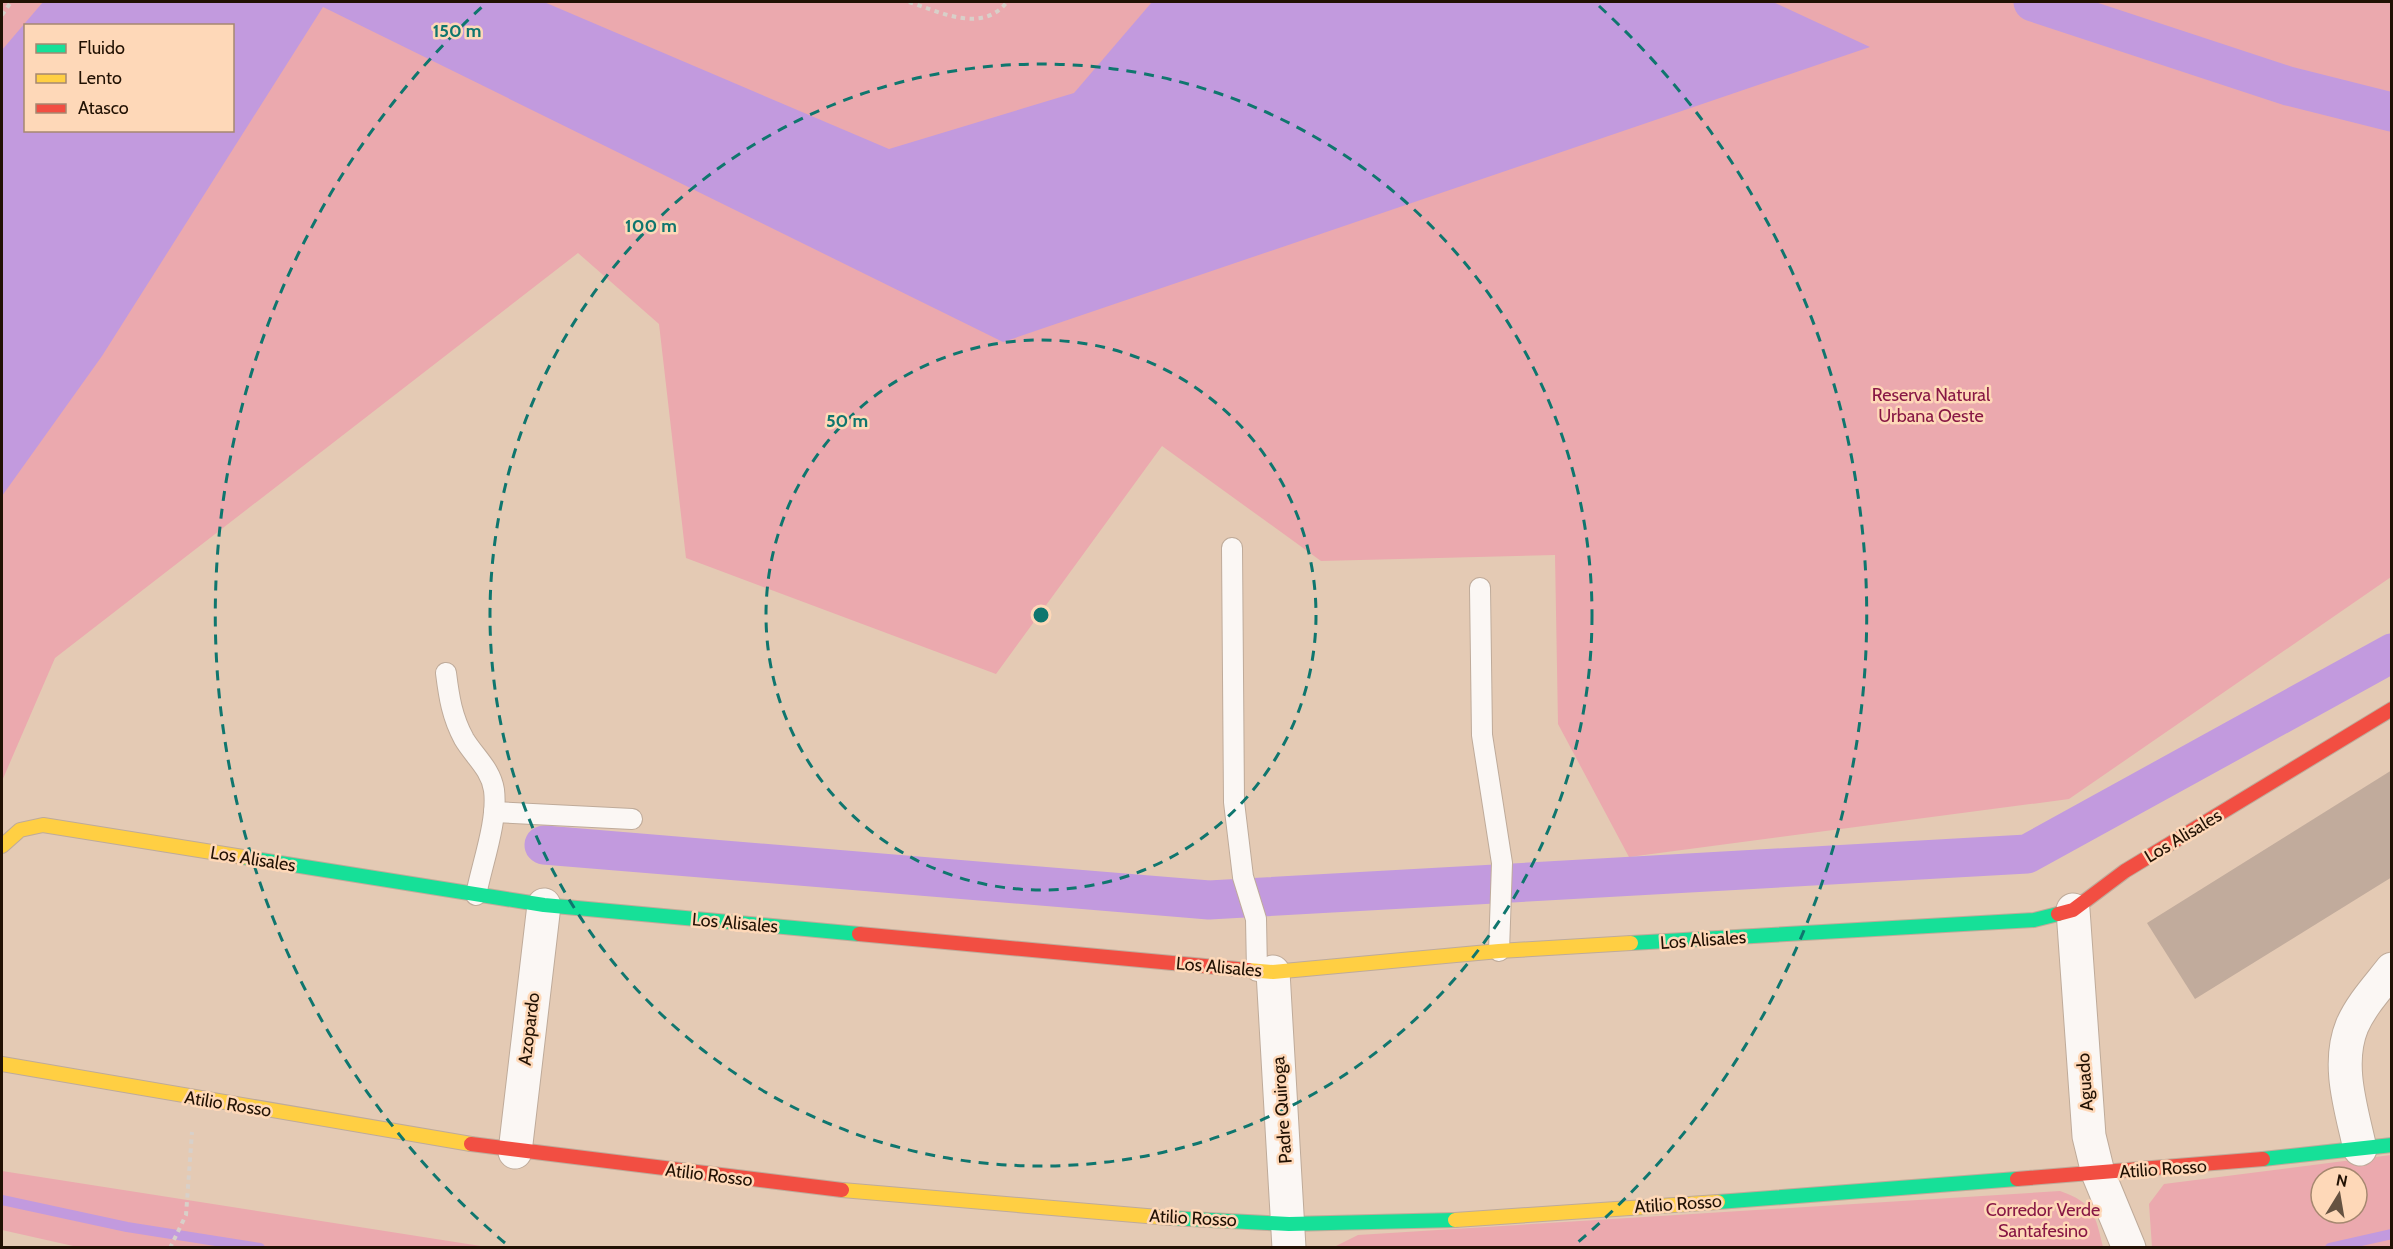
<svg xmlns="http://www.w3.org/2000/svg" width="2393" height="1249" font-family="Cabin,sans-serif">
	<rect width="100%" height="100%" fill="#e4cab4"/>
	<g fill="#eba9ae" fill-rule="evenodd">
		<path d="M2 2H2391V577L2069 799 1629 857 1558 724 1555 555 1321 561 1162 446 996 674 686 558 659 324 578 253 55 658 2 781ZM26 26H232V130H26Z"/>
		<path d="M2391 1155V1247H2152L2149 1204 2164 1184ZM2321 1177H2357V1213H2321Z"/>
		<polygon points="2,1171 487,1247 82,1248 2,1230"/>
		<path d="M2060 1191C2094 1203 2095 1214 2103 1247L1332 1248 1358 1235Z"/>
	</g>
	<path fill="#c29ade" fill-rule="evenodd" d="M43 2H544L889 149 1074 93 1152 2H1773L1870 47 1003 342 323 7 102 356 2 496V50ZM26 26H232V130H26Z"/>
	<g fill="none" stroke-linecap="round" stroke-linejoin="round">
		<g stroke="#c29ade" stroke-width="10">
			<polyline points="2,1200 127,1227 260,1248"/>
			<polyline points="2330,1248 2392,1234"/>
		</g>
		<g stroke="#c29ade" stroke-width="39">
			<polyline points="2033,2 2288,86 2392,112"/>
			<polyline points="544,845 1209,900 2027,854 2392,653"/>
		</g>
	</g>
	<polygon fill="#c1ab9c" points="2392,770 2392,877 2195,999 2147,923"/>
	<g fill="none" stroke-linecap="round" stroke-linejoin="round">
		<g stroke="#bfab9a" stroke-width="22">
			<g id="lane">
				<polyline points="1232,548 1234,802 1243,877 1256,919 1257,971"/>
				<polyline points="1480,588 1482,735 1502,863 1499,951"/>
				<path d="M446 673C449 697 452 717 464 739 474 756 491 769 494 790 498 821 482 864 476 895"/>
				<polyline points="494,812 632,819"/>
			</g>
		</g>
		<g stroke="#bfab9a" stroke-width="35">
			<g id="street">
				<polyline points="2073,910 2089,1136 2098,1173 2129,1248"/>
				<polyline points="1273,972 1289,1248"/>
				<path d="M2360 1149C2352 1111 2336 1065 2352 1026 2361 1005 2378 987 2392 969"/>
				<polyline points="515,1152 544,905"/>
			</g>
		</g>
		<g stroke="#bfab9a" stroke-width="16">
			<g id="fast">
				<polyline points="243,857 544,905 859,934"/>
				<polyline points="1631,943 2034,920 2058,914"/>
				<polyline points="2263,1159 2392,1145"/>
				<polyline points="1718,1202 2017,1179"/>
				<polyline points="1170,1218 1289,1224 1455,1220"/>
			</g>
		</g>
		<g stroke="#bfab9a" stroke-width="16">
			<g id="slow">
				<polyline points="2,846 20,830 43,825 243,857"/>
				<polyline points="1248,970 1273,972 1499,951 1631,943"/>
				<polyline points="2,1064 471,1144"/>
				<polyline points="842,1190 1170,1218"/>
				<polyline points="1455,1220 1718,1202"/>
			</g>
		</g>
		<g stroke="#bfab9a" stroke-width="16">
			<g id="jam">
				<polyline points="2058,914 2073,910 2125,871 2392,709"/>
				<polyline points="859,934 1248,970"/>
				<polyline points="471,1144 842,1190"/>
				<polyline points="2017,1179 2263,1159"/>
			</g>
		</g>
		<g stroke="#d8d0c9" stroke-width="4" stroke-dasharray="4.5 4.5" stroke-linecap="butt">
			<path d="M909 2C940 12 982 34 1007 2"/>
			<polyline points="2,15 11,2"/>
			<polyline points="170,1248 186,1215 192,1132"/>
		</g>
		<use href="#lane" stroke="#fbf7f4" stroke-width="20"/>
		<use href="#street" stroke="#fbf7f4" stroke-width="33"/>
		<use href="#fast" stroke="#16e098" stroke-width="14"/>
		<use href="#slow" stroke="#ffcf43" stroke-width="14"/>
		<use href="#jam" stroke="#f24e42" stroke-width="14"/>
	</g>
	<g fill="none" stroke="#0f766e" stroke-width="3" stroke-dasharray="10 8">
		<circle cx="1041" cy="615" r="275"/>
		<circle cx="1041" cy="615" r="551"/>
		<path d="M505 1243A826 826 0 0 1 483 6M1599 6A826 826 0 0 1 1577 1243"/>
	</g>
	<g text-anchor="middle" stroke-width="5" stroke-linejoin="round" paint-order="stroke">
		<g font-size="18" fill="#881845" stroke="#fed8b8">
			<text x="1931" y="401">Reserva Natural<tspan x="1931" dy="21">Urbana Oeste</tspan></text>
			<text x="2043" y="1216">Corredor Verde<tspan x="2043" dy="21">Santafesino</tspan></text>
		</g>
		<g font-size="18" fill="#211103" stroke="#fed8b8">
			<text transform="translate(2183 836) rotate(-31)" y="6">Los Alisales</text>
			<text transform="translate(253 859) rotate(9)" y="6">Los Alisales</text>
			<text transform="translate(735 923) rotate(5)" y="6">Los Alisales</text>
			<text transform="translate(1703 940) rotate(-4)" y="6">Los Alisales</text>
			<text transform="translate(1219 967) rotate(5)" y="6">Los Alisales</text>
			<text transform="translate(529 1029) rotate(-83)" y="6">Azopardo</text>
			<text transform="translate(2085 1082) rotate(-94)" y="6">Aguado</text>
			<text transform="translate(228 1104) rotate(9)" y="6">Atilio Rosso</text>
			<text transform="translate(1282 1110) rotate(-94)" y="6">Padre Quiroga</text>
			<text transform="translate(2163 1169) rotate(-4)" y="6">Atilio Rosso</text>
			<text transform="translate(709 1175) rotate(7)" y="6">Atilio Rosso</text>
			<text transform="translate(1678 1204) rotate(-4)" y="6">Atilio Rosso</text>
			<text transform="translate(1193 1218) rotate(3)" y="6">Atilio Rosso</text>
		</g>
	</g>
	<circle cx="1041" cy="615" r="9" fill="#0f766e" stroke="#fed8b8" stroke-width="3"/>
	<g font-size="18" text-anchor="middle" font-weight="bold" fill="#0f766e" stroke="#fed8b8" stroke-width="5" stroke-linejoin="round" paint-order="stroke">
		<text x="457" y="37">150 m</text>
		<text x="651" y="232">100 m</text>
		<text x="847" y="427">50 m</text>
	</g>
	<rect width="2393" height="1249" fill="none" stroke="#211103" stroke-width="6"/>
	<rect x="24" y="24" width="210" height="108" fill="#fed8b8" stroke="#a68870" stroke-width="1.5"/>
	<rect x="36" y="44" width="30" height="9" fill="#16e098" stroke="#a68870" stroke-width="1.5"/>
	<text x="78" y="54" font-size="18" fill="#211103">Fluido</text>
	<rect x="36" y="74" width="30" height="9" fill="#ffcf43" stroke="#a68870" stroke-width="1.5"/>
	<text x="78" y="84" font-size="18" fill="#211103">Lento</text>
	<rect x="36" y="104" width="30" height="9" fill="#f24e42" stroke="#a68870" stroke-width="1.5"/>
	<text x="78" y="114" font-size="18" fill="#211103">Atasco</text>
	<g transform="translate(2339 1195) rotate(11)"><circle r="28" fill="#fed8b8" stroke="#a68870" stroke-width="1.5"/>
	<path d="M0-4.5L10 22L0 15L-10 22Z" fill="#655241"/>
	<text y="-9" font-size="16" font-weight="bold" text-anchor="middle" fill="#211103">N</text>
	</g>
</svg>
